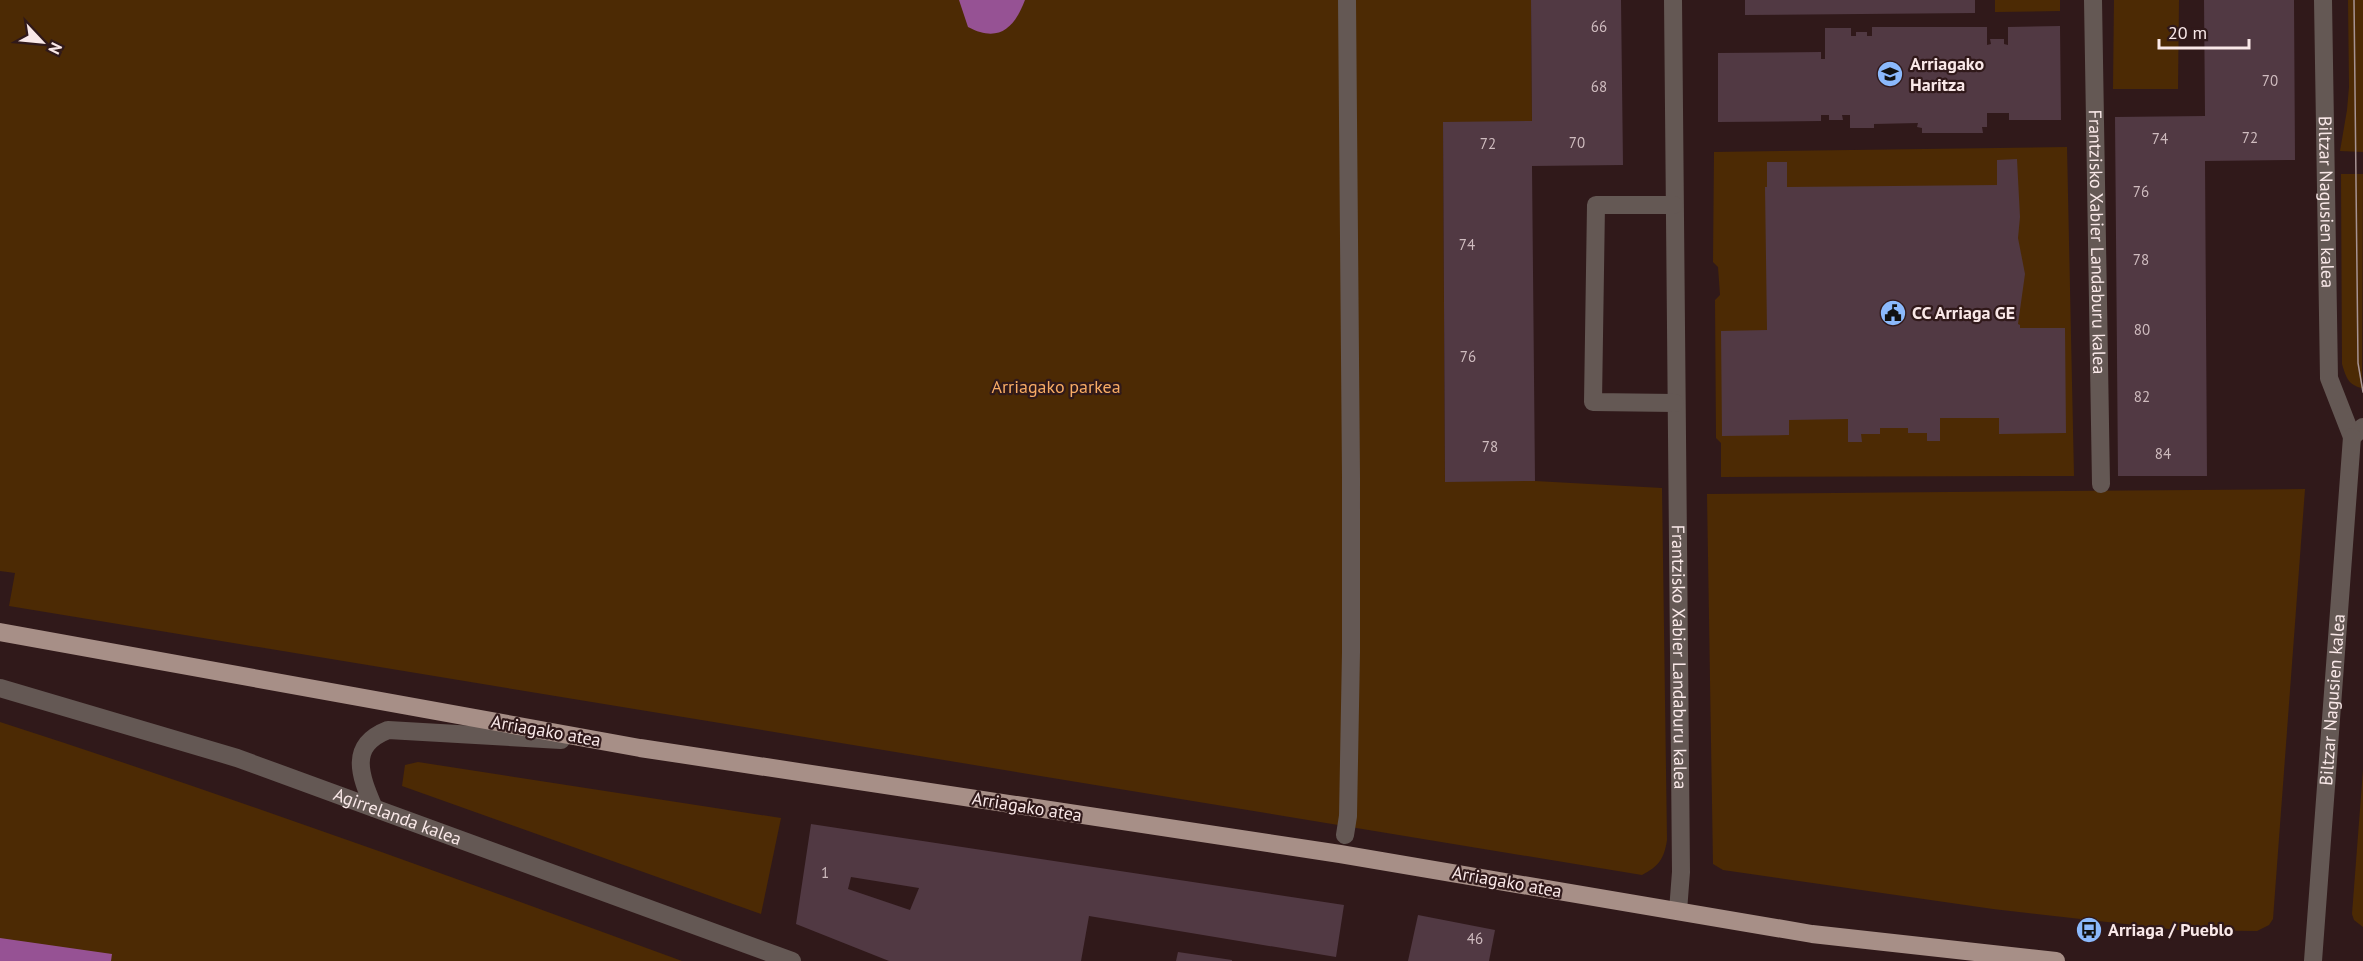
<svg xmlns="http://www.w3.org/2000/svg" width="2363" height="961" font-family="'PT Sans',sans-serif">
	<rect width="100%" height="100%" fill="#30191a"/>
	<g fill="#4c2a04">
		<path d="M0 0H1531L1532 121 1443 123 1445 481H1535L1662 488 1667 840C1664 859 1659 866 1642 875L9 606 15 573 0 571Z"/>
		<polygon points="1995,0 2060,0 2060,11 1995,12"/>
		<polygon points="2114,0 2179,0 2178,89 2113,89"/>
		<polygon points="2348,0 2363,0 2363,152 2340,151 2347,110 2349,87"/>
		<polygon points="2067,147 2074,476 1721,477 1721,443 1716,438 1715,300 1720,295 1718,267 1713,262 1714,152"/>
		<path d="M2341 174H2363L2362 388C2348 385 2346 377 2342 364Z"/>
		<polygon points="2305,489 2273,919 2269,925 2257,931 2178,930 1993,909 1723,870 1713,864 1707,494"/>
		<path d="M0 722C229 796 456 878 682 961H0Z"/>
		<polygon points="418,762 781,818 761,914 402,786 405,765"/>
		<polygon points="2363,770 2363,927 2354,920 2352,914"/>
	</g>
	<g fill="#965294">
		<path d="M959 0H1025C1014 29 998 43 968 27Z"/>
		<polygon points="0,938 112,954 111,961 0,961"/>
	</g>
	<g fill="#513943" fill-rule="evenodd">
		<polygon points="1531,0 1621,0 1623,165 1532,166 1535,481 1445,482 1443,122 1532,121"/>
		<polygon points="1745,0 1975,0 1975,13 1745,15"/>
		<polygon points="2204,0 2294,0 2295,160 2205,161 2207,476 2118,476 2115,117 2205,116"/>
		<polygon points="2060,26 2061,120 2009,120 2009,113 1987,113 1987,127 1982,127 1983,133 1922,133 1922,128 1917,127 1918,123 1874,124 1874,128 1850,128 1850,115 1842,115 1843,120 1829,120 1829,115 1821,115 1821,121 1718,122 1718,53 1821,52 1821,59 1825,59 1825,28 1851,28 1851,36 1856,36 1856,32 1867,32 1867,36 1872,36 1872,27 1987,27 1987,45 1991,44 1990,39 2004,39 2004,44 2008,45 2008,27"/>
		<polygon points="2017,159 2020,217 2018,238 2025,274 2018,324 2020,325 2020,328 2065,328 2066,433 1999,434 1999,418 1940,418 1940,441 1927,441 1927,433 1908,433 1908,428 1880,428 1880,434 1861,434 1862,442 1848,442 1848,419 1789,420 1789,435 1722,436 1721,331 1767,330 1765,187 1767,187 1767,162 1787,162 1787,187 1997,185 1997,160"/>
		<path d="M811 824 1344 905 1336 957 1089 916 1081 961H889L796 924ZM851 877 919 888 910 910 848 889Z"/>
		<polygon points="1418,915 1495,930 1489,961 1408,961"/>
		<polygon points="1178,952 1232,960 1232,961 1176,961"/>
	</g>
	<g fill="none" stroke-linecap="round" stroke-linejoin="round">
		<g stroke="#645854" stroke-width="18">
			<path id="s1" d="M1673 0 1681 872 1678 911"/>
			<path id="s2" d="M2093 0 2101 484"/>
			<path id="s3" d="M2323 0 2329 378 2352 437 2363 427"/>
			<polyline points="1674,205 1596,205 1593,402 1675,403"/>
			<path id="s4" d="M0 688 237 758 792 961"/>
			<path d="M374 808C361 777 347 746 388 730L561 740"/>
			<polyline points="1345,835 1348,816 1351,652 1351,478 1347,0"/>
			<path id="s5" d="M2313 961 2352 437"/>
		</g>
		<polyline stroke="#a78f87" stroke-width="18" points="0,632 640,748 1340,854 1812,934 2056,961"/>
		<polyline stroke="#a69393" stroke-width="1.5" points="2354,0 2358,363 2363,392"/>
	</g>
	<defs>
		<g id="school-disc" transform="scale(1.35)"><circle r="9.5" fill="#8bb9fc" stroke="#30191a"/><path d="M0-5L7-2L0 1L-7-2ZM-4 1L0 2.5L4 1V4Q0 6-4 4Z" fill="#111"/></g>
		<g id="civic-disc" transform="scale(1.35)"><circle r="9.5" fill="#8bb9fc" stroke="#30191a"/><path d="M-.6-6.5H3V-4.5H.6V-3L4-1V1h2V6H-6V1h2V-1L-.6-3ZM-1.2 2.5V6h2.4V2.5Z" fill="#111"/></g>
		<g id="bus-disc" transform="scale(1.35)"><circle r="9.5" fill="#8bb9fc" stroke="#30191a"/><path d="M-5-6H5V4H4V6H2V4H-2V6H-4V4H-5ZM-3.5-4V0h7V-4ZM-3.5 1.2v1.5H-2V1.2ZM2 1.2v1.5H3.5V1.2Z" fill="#111"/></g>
	</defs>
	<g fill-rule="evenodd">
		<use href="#school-disc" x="1890" y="74"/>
		<use href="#civic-disc" x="1893" y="313"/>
		<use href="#bus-disc" x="2089" y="930"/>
	</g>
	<g text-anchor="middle" stroke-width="4.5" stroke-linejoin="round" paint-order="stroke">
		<g font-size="15" fill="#cfbcbf">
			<text x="1599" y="32">66</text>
			<text x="2270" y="86">70</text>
			<text x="1599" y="92">68</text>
			<text x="2250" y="143">72</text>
			<text x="2160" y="144">74</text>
			<text x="1577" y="148">70</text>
			<text x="1488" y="149">72</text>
			<text x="2141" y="197">76</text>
			<text x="1467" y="250">74</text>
			<text x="2141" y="265">78</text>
			<text x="2142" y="335">80</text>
			<text x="1468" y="362">76</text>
			<text x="2142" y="402">82</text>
			<text x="1490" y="452">78</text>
			<text x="2163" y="459">84</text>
			<text x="825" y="878">1</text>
			<text x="1475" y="944">46</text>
		</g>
		<g font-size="18" font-weight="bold" fill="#f9e8e8" stroke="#30191a" text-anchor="start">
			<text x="1910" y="70">Arriagako<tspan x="1910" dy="21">Haritza</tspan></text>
			<text x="1912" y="319">CC Arriaga GE</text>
			<text x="2108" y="936">Arriaga / Pueblo</text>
		</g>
		<g font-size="18" fill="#f9e8e8" stroke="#30191a">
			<text dy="6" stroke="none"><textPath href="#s3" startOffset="202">Biltzar Nagusien kalea</textPath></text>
			<text dy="6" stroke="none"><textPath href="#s2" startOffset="242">Frantzisko Xabier Landaburu kalea</textPath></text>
			<text dy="6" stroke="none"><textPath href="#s1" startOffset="657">Frantzisko Xabier Landaburu kalea</textPath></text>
			<text dy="6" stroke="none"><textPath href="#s5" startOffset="262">Biltzar Nagusien kalea</textPath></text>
			<text transform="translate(546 731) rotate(10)" y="6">Arriagako atea</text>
			<text transform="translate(1027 807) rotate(9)" y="6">Arriagako atea</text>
			<text dy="6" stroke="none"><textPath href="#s4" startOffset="418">Agirrelanda kalea</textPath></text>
			<text transform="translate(1507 882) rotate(10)" y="6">Arriagako atea</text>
		</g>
		<g font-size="18" fill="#f8ac65" stroke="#30191a">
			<text x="1056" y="393">Arriagako parkea</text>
		</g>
	</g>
	<g transform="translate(42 42) rotate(116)" stroke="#30191a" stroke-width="4.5" paint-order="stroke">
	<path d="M0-4.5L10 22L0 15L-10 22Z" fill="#f9e8e8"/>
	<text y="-9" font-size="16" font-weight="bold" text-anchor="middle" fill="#f9e8e8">N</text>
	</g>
	<path d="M2159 39v9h90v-9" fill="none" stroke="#f9e8e8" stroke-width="3"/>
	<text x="2168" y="39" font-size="18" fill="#f9e8e8" stroke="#30191a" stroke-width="4.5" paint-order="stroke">20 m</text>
</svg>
